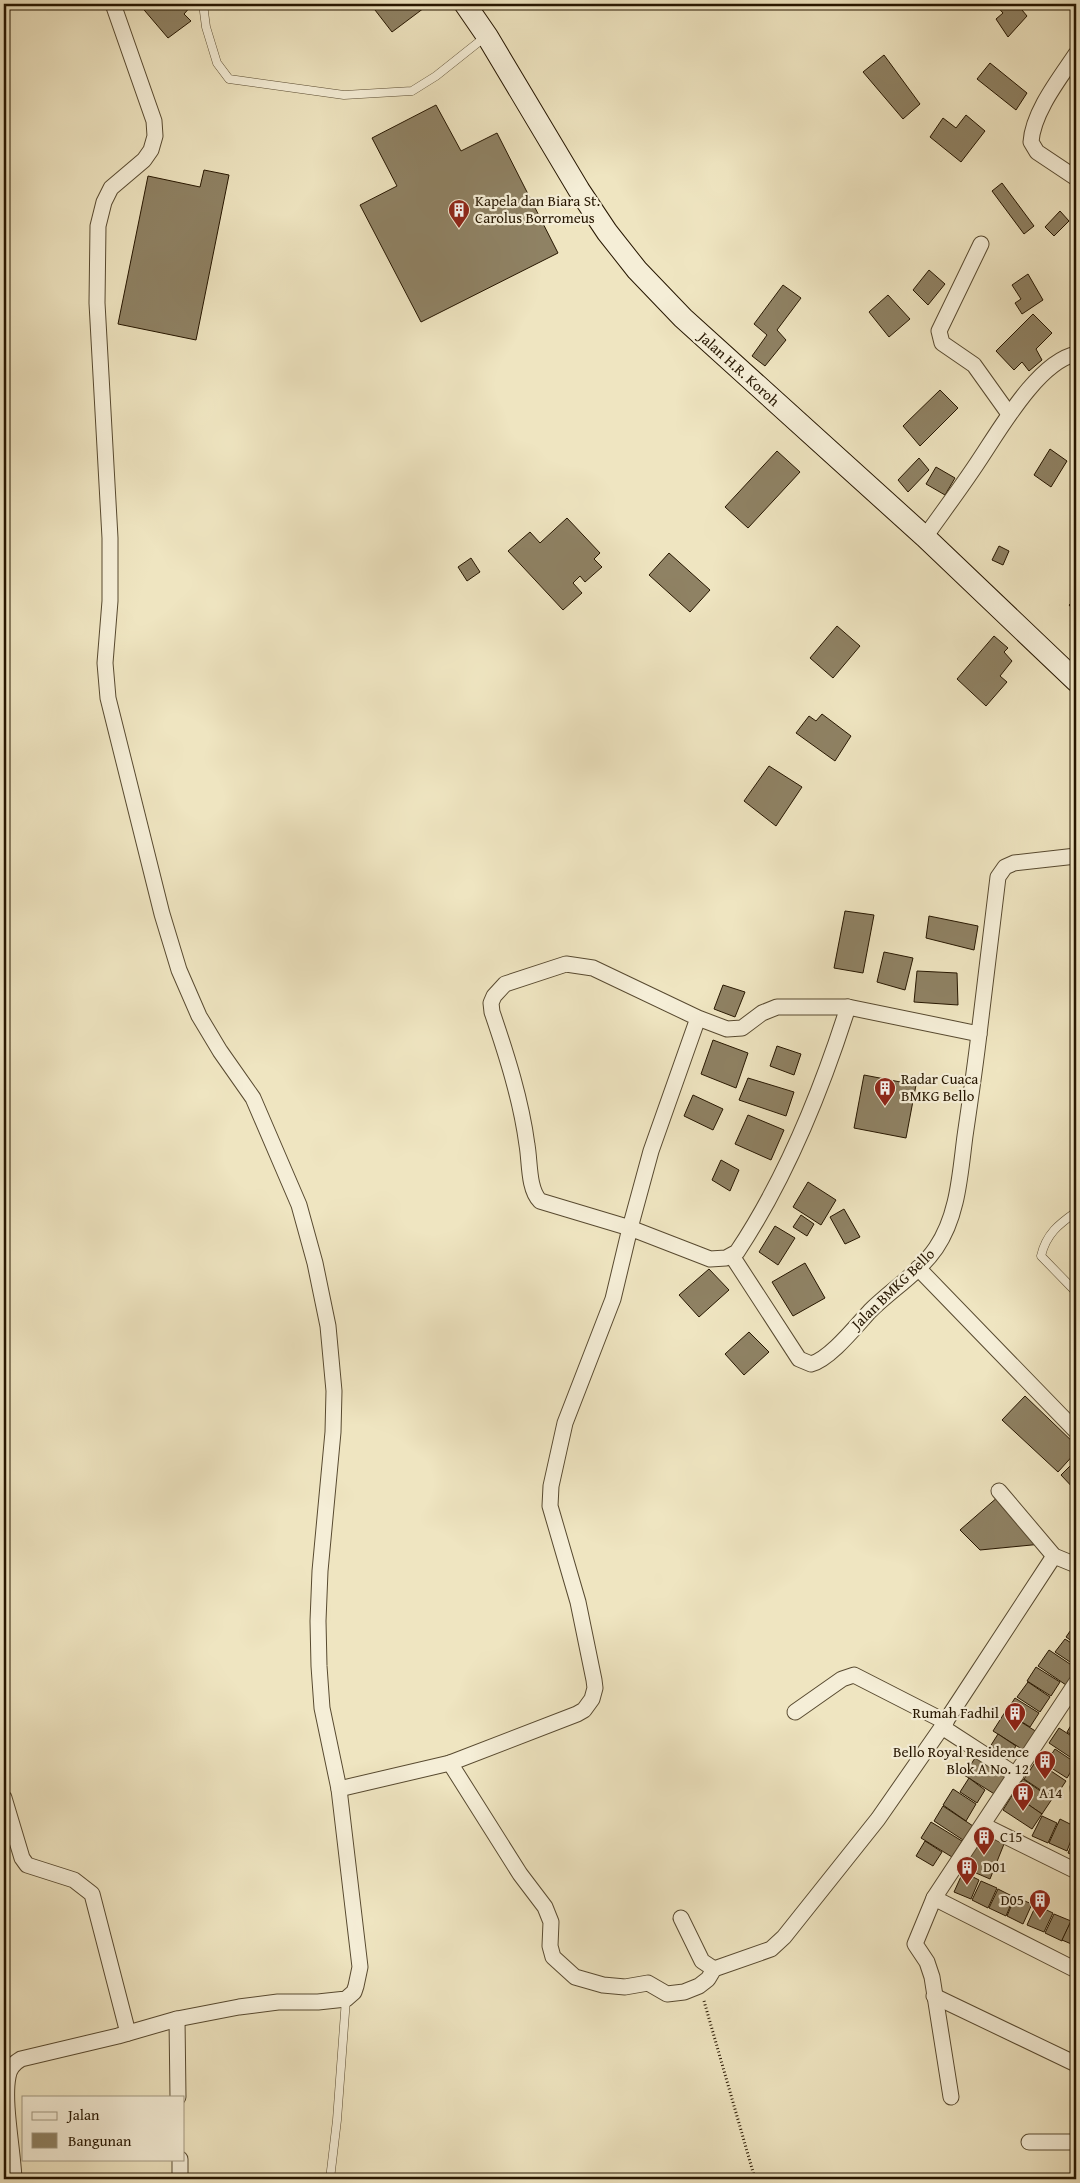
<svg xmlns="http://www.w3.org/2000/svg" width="1080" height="2183" font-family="'Gentium Book Plus',serif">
	<rect width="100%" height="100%" fill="#efe5c1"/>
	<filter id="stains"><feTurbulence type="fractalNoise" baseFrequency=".004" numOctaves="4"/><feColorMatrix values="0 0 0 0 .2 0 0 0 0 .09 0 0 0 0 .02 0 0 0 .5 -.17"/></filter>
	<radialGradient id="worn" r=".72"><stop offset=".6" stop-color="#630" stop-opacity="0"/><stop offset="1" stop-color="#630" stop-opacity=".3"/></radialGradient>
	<g fill="#8f8264" stroke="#261600">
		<polygon points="139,4 190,4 192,5 184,14 191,21 168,38"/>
		<polygon points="383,4 421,4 424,8 392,32 375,10"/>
		<polygon points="995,4 1017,4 1027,16 1008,37 996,19 1003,13"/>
		<polygon points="884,55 920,104 903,119 863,72"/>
		<polygon points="990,63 1027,93 1016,110 977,79"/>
		<polygon points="436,105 461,151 497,133 558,253 421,322 360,205 397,186 372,138"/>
		<polygon points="966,115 985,131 961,162 930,137 943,118 956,128"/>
		<polygon points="204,170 229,175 196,340 118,324 148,176 200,187"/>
		<polygon points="1002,183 1034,226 1024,234 992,191"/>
		<polygon points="1060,211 1069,221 1054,236 1045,227"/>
		<polygon points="929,270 945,284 928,305 913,290"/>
		<polygon points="1028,274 1043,300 1022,314 1015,303 1021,299 1012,285"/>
		<polygon points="783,285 801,298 777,330 786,340 765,366 752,356 767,335 754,324"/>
		<polygon points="888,295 910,319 889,337 869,312"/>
		<polygon points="1033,314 1052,333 1036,349 1042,360 1029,371 1022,362 1014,370 996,351"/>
		<polygon points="940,390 958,408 920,446 903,426"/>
		<polygon points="1050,449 1067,461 1051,487 1034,475"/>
		<polygon points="777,451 800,472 748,528 725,507"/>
		<polygon points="919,458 929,470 908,492 898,480"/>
		<polygon points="936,467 955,478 945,495 926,484"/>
		<polygon points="567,518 600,553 594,559 602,567 585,582 580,576 573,583 582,593 563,610 508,551 530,532 540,543"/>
		<polygon points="999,546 1009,551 1003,565 992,560"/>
		<polygon points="669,553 710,590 690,612 649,575"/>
		<polygon points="471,558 480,572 467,581 458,567"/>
		<polygon points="1076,599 1076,613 1069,605"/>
		<polygon points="837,626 860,646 833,678 810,658"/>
		<polygon points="994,636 1008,648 1004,652 1012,661 1000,676 1007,682 986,706 957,679"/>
		<polygon points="822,714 851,736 835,761 796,733 809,716 816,721"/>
		<polygon points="769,766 802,787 776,826 744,801"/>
		<polygon points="845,911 874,915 863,973 834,968"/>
		<polygon points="929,916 978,926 974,950 926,938"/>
		<polygon points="884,952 913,958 905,990 877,982"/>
		<polygon points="917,971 957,973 958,1005 914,1002"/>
		<polygon points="723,985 745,992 735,1017 714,1009"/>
		<polygon points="713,1040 748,1053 736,1088 701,1074"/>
		<polygon points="777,1046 801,1054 794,1075 770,1066"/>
		<polygon points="864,1075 916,1085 906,1138 854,1128"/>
		<polygon points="748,1078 794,1092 786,1116 739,1100"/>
		<polygon points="693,1095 723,1109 713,1130 684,1116"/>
		<polygon points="748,1115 784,1130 771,1160 735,1144"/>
		<polygon points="721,1160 739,1170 730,1191 712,1180"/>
		<polygon points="808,1182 836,1200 821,1225 793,1207"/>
		<polygon points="844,1209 860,1237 845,1244 830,1217"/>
		<polygon points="801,1215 814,1224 807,1236 793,1227"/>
		<polygon points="775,1226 795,1238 778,1265 759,1252"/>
		<polygon points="805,1263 825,1298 793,1316 772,1282"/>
		<polygon points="709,1269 729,1290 699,1317 679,1295"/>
		<polygon points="749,1332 769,1352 744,1375 725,1354"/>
		<polygon points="1025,1396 1076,1445 1076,1452 1058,1472 1002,1420"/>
		<polygon points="1076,1460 1076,1491 1061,1475"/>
		<polygon points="999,1496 1042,1544 980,1550 960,1530"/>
		<polygon points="1075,1624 1076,1625 1076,1644 1066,1637"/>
		<polygon points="1065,1639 1076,1646 1076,1658 1073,1664 1055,1652"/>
		<polygon points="1049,1650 1076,1668 1076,1675 1069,1687 1038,1666"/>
		<polygon points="1036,1667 1060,1682 1051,1696 1027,1681"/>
		<polygon points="1028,1682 1050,1697 1040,1712 1017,1697"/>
		<polygon points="1015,1698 1039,1713 1030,1727 1006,1712"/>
		<polygon points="1005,1712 1037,1732 1025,1751 993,1731"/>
		<polygon points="1076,1717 1076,1738 1067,1732"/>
		<polygon points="1059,1728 1076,1739 1076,1761 1049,1743"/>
		<polygon points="998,1734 1016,1746 1006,1762 988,1750"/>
		<polygon points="1055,1749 1076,1763 1067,1778 1045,1764"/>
		<polygon points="977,1755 1009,1775 996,1795 964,1775"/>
		<polygon points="1036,1761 1066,1781 1054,1799 1024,1779"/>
		<polygon points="969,1778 985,1790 977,1803 960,1792"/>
		<polygon points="1023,1779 1052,1799 1042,1814 1013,1794"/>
		<polygon points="953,1789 976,1804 966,1821 943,1805"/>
		<polygon points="1013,1794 1042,1814 1032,1829 1003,1810"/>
		<polygon points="943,1806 973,1826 963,1840 934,1821"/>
		<polygon points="1042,1816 1057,1823 1048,1843 1032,1836"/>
		<polygon points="1060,1819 1076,1827 1067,1851 1049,1843"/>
		<polygon points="931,1822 962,1841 952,1857 921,1838"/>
		<polygon points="984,1834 1004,1844 990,1879 962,1867"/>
		<polygon points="1076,1834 1076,1856 1068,1853"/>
		<polygon points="925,1841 942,1852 933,1866 916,1856"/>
		<polygon points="963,1872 979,1880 971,1899 954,1892"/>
		<polygon points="981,1881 997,1888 988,1908 972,1900"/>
		<polygon points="998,1889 1014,1897 1006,1916 989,1908"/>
		<polygon points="1015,1897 1032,1904 1023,1924 1007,1916"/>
		<polygon points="1036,1905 1053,1913 1044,1932 1027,1925"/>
		<polygon points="1054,1914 1071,1921 1062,1941 1045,1933"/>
		<polygon points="1071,1921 1076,1923 1076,1946 1062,1940"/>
	</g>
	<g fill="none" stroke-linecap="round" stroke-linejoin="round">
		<g stroke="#584a30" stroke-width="9">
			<g id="service">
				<polyline points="203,4 206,27 217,63 229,79 344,95 412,91 436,76 485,37"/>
				<path d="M1076 1212C1059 1224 1046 1234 1041 1256L1076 1292"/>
				<polyline points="1076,1784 1074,1787 1076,1808"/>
				<polyline points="330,2179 337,2120 346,1999"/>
			</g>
		</g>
		<g stroke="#584a30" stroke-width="17">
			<g id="minor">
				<path d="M1076 54C1060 78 1033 112 1031 142L1037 152 1076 178"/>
				<polyline points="981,244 939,331 942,343 974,365 1009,414"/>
				<path d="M925 537C942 513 960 489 976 465 998 433 1037 362 1076 354"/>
				<path d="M698 1018 651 1151 630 1228 540 1201C528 1189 530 1161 527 1145 521 1100 507 1056 492 1012L491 1003 494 996 505 984 566 964 593 968 698 1018 727 1029 742 1028 762 1013 777 1007H848L979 1034 998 877 1005 867 1014 863 1076 856"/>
				<path d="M732 1256 799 1359 811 1364C830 1359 856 1326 870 1311 891 1290 919 1273 936 1248 958 1216 960 1174 965 1136 970 1102 975 1068 979 1034"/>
				<polyline points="918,1268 1076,1431"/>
				<polyline points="999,1491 1054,1556 1076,1565"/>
				<polyline points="795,1712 842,1679 854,1675 946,1722"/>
				<polyline points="942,1727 1016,1775"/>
				<polyline points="450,1763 520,1874 545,1907 551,1922 550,1946 553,1957 575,1977 603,1985 625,1987 648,1983 667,1994 684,1992 699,1986 708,1979 714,1969 771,1949 784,1937 878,1819 942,1727 1054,1556"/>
				<path d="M339 1789 450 1763 577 1714 584 1710 592 1699 595 1688 594 1680 578 1602 550 1506 551 1486 565 1423 613 1299 630 1228 710 1259 726 1258 737 1252C787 1177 821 1092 848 1007"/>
				<polyline points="4,1798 22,1858 27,1865 74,1880 92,1894 128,2033"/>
				<polyline points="983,1825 1076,1871"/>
				<polyline points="934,1898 1076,1970"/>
				<polyline points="681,1918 702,1961 714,1969"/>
				<polyline points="934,1996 1076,2064"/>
				<polyline points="177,2019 178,2097"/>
				<polyline points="951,2097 932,1977 927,1962 915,1944 934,1898 1076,1683"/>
				<polyline points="1029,2142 1076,2142"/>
				<polyline points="180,2159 180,2179"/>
				<path d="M14 2179C13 2151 3 2102 8 2077 9 2068 14 2063 21 2059L118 2036 177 2019 239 2007 278 2002H318L346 1999 354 1992 356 1986 360 1967 339 1789 322 1708 319 1666 318 1621 320 1571 333 1432 334 1391 328 1326 315 1263 299 1205 253 1098 220 1051 199 1016 179 970 162 914 108 698 105 663 110 601V538L97 303 98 226 104 202 111 188 144 160 151 150 155 136 154 121 113 4"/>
			</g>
		</g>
		<g stroke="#261600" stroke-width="23">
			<polyline id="secondary" points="465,4 487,36 579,190 607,232 637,270 683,318 925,537 1076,681"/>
		</g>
		<polyline stroke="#261600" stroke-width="3" stroke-dasharray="1 2.5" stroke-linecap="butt" points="704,2001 755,2179"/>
		<use href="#service" stroke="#f5eed7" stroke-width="8"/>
		<use href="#minor" stroke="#f5eed7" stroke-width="15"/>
		<use href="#secondary" stroke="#f5eed7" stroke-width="21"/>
	</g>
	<defs>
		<g id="building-pin" transform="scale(1.125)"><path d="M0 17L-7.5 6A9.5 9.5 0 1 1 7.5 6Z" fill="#8f2418" stroke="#f5eed7"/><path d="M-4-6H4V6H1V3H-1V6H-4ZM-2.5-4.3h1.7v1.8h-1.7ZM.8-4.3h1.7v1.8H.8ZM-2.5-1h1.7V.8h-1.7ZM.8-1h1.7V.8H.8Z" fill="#fff"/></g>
	</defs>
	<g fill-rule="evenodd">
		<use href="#building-pin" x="459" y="210"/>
		<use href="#building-pin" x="885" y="1088"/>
		<use href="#building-pin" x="1015" y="1713"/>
		<use href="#building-pin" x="1045" y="1761"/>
		<use href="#building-pin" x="1023" y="1793"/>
		<use href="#building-pin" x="984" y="1837"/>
		<use href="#building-pin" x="967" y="1867"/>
		<use href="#building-pin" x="1040" y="1900"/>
	</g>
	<g text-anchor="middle" stroke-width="4.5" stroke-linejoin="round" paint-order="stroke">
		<g font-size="15" fill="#261600" stroke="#f5eed7" text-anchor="start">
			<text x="475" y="206">Kapela dan Biara St.<tspan x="475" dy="17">Carolus Borromeus</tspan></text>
			<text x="901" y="1084">Radar Cuaca<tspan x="901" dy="17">BMKG Bello</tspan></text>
			<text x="999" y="1718" text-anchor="end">Rumah Fadhil</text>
			<text x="1029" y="1757" text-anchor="end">Bello Royal Residence<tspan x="1029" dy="17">Blok A No. 12</tspan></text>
			<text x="1039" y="1798">A14</text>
			<text x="1000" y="1842">C15</text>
			<text x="983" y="1872">D01</text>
			<text x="1024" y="1905" text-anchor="end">D05</text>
		</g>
		<g font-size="15" fill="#261600" stroke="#f5eed7">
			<text transform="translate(739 369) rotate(42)" y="5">Jalan H.R. Koroh</text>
			<text transform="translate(893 1289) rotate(-44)" y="5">Jalan BMKG Bello</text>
		</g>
	</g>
	<rect width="1080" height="2183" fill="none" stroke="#efe5c1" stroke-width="20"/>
	<rect x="5" y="5" width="1070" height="2173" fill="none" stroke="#261600" stroke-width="2.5"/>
	<rect x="10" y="10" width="1060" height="2163" fill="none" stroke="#261600"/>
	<rect x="22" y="2096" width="162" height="65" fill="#f5eed7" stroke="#a29881"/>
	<rect x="32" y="2112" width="25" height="8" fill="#f5eed7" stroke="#a29881"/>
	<text x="68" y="2120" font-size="15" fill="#261600">Jalan</text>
	<rect x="32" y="2133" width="25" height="15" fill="#8f8264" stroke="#a29881"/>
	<text x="68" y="2146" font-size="15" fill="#261600">Bangunan</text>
	<rect width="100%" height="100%" filter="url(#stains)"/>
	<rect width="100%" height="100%" fill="url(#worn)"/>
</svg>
